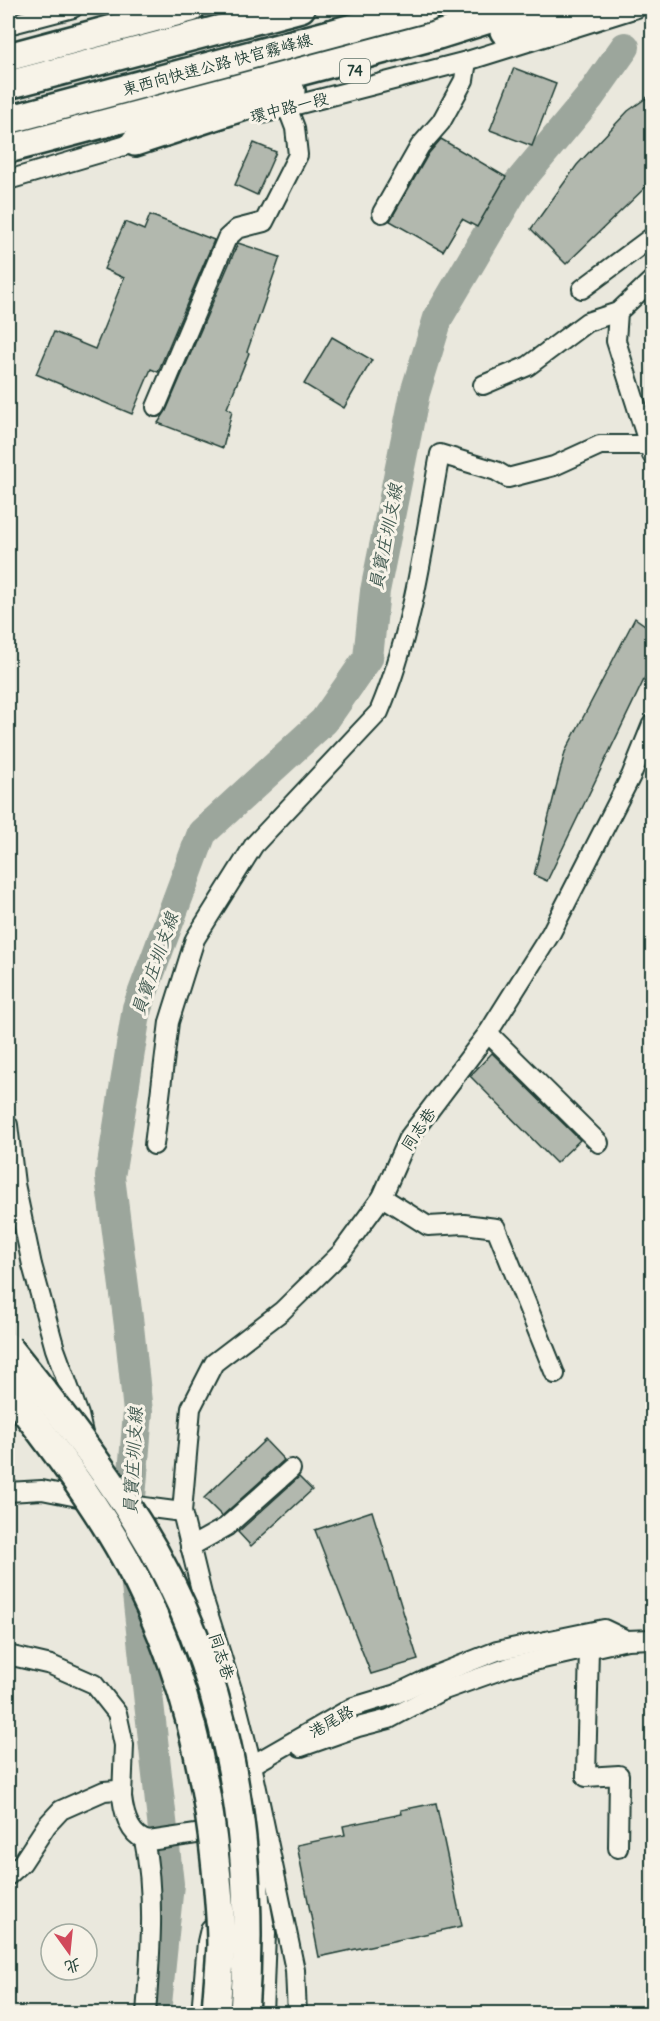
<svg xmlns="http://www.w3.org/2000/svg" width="660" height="2021" font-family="Delius,'LXGW WenKai TC',sans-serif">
	<rect width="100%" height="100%" fill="#eae8dd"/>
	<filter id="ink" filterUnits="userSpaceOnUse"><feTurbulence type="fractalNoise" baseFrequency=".0167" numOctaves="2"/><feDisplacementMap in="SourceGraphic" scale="12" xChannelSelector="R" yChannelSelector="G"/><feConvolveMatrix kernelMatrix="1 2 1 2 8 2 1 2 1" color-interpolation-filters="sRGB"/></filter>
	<g filter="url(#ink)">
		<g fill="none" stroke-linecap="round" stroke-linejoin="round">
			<polyline stroke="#9ca69c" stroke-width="30" points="156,2014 169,1884 129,1522 138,1412 129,1326 110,1177 137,1008 202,833 324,721 368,658 375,591 415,393 438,318 515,187 589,98 625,47"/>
		</g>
		<g fill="#b2b8ae" stroke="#1f3d34" stroke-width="1.5">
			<polygon points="514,68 556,84 532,146 490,130"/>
			<polygon points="652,94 652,181 566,264 531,229 577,165 628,111"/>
			<polygon points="441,139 506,177 477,227 462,219 443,251 390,221 429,153"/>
			<polygon points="254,143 276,152 257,195 235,185"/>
			<polygon points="150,215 214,240 158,372 151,369 132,414 36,374 54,332 95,349 124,278 104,269 125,222 144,230"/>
			<polygon points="238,243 280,257 247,352 249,353 227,408 232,411 223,448 158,423 166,411"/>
			<polygon points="332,337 372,360 344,408 304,384"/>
			<polygon points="635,618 652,630 652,663 547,881 534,875 565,752"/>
			<polygon points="492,1053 580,1140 556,1163 470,1076"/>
			<polygon points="265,1440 284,1460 222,1516 204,1498"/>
			<polygon points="299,1477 312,1490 251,1546 238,1532"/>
			<polygon points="372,1511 418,1660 371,1674 315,1530"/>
			<polygon points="436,1803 462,1926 319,1957 297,1845 345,1835 343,1826 402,1814 401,1810"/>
		</g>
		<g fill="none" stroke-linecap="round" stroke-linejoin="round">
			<g stroke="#1f3d34" stroke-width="22">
				<g id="minor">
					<polyline points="8,25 73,8"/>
					<polyline points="261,114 467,61 637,8"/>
					<polyline points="8,180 144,140"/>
					<polyline points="382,213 420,146 441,122 464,80 467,61"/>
					<polyline points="582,289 652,237"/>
					<polyline points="483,385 528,366 587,322 618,312"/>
					<polyline points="156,407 227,238 237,229 264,222 298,155 295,128 287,107"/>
					<polyline points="652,455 616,341 618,312 652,280"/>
					<polyline points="488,1033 599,1143"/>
					<polyline points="8,1125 15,1184 32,1265 55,1349 79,1415 98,1501"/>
					<path d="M154 1145 169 1022 195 939 254 845 379 712C414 630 424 540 440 454L496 471 508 478 554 466 600 445H650"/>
					<polyline points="382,1197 428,1226 464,1224 496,1228 555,1374"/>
					<polyline points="8,1492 42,1490 98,1501 182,1512"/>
					<polyline points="190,1547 226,1527 291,1469"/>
					<polyline points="589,1648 586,1777 619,1775 618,1848"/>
					<polyline points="8,1655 51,1665 94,1684 117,1713 124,1745 122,1797"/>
					<polyline points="301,1747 358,1727 389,1719 439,1692 512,1666 627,1640"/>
					<polyline points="252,1765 353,1707 396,1694 436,1675 497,1651 604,1629 627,1640 652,1639"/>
					<polyline points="256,1832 260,1900 266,1933 263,2014"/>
					<path d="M144 1840C156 1896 150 1957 146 2014"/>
					<path d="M8 1876 22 1863 47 1825 61 1810 104 1791 116 1790 122 1797C124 1814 129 1837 149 1841L196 1834 250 1820"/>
					<polyline points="201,2014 207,1942 210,1929 218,1920"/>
					<polyline points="297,2014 295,1970 252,1765 236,1702 202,1594 182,1512 191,1408 214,1363 282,1311 341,1253 382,1197 407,1140 488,1033 551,933 631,776 652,724"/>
				</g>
			</g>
			<g stroke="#1f3d34" stroke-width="32">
				<g id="highway">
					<polyline points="504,31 577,8"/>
					<polyline points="8,57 191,8"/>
					<polyline points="8,85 301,8"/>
					<polyline points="8,120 427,8"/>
					<polyline points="135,142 291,91"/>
					<polyline points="8,149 438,35 525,8"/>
				</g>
			</g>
			<use href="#minor" stroke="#f7f3e8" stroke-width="18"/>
			<use href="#highway" stroke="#f7f3e8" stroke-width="27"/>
			<g stroke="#1f3d34" stroke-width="32" stroke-linecap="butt">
				<g id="highway-bridge">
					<path d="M8 1347C53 1403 98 1460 137 1522 229 1668 257 1843 244 2014"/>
					<path d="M8 1389C50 1442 91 1497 124 1556 177 1650 204 1754 215 1859 218 1887 221 1917 221 1945 220 1968 217 1991 216 2014"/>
				</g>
			</g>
			<use href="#highway-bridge" stroke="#f7f3e8" stroke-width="27"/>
		</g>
	</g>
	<g text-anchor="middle" stroke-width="6" stroke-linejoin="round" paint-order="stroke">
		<rect fill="#f7f3e8" stroke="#60746a" stroke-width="1.5" x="340" y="59" width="30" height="24" rx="4.5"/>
		<g font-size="15" font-weight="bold" fill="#1f3d34">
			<text x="355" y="76">74</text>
		</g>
		<g font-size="16" fill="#1f3d34" stroke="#f7f3e8">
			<text transform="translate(217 64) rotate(-15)" y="6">東西向快速公路 快官霧峰線</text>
			<text transform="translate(289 107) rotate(-14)" y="6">環中路一段</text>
			<text transform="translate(418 1129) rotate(-56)" y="6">同志巷</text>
			<text transform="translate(222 1656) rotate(72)" y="6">同志巷</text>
			<text transform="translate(331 1721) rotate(-29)" y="6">港尾路</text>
		</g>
		<g font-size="18" font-style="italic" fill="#445c53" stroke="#f7f3e8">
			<text transform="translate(386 537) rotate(-79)" y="6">員寶庄圳支線</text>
			<text transform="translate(155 964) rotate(-71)" y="6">員寶庄圳支線</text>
			<text transform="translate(133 1461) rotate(-87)" y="6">員寶庄圳支線</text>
		</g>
	</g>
	<rect width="660" height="2021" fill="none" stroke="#f7f3e8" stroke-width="30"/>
	<rect x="15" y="15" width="630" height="1991" fill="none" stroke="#1f3d34" stroke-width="2" filter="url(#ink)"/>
	<g transform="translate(69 1952) rotate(165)"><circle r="28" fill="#f7f3e8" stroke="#a1aaa0" stroke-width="1.5"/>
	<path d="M0-4.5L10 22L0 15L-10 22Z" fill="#d1495b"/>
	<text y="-9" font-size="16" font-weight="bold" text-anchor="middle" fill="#1f3d34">北</text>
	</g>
</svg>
